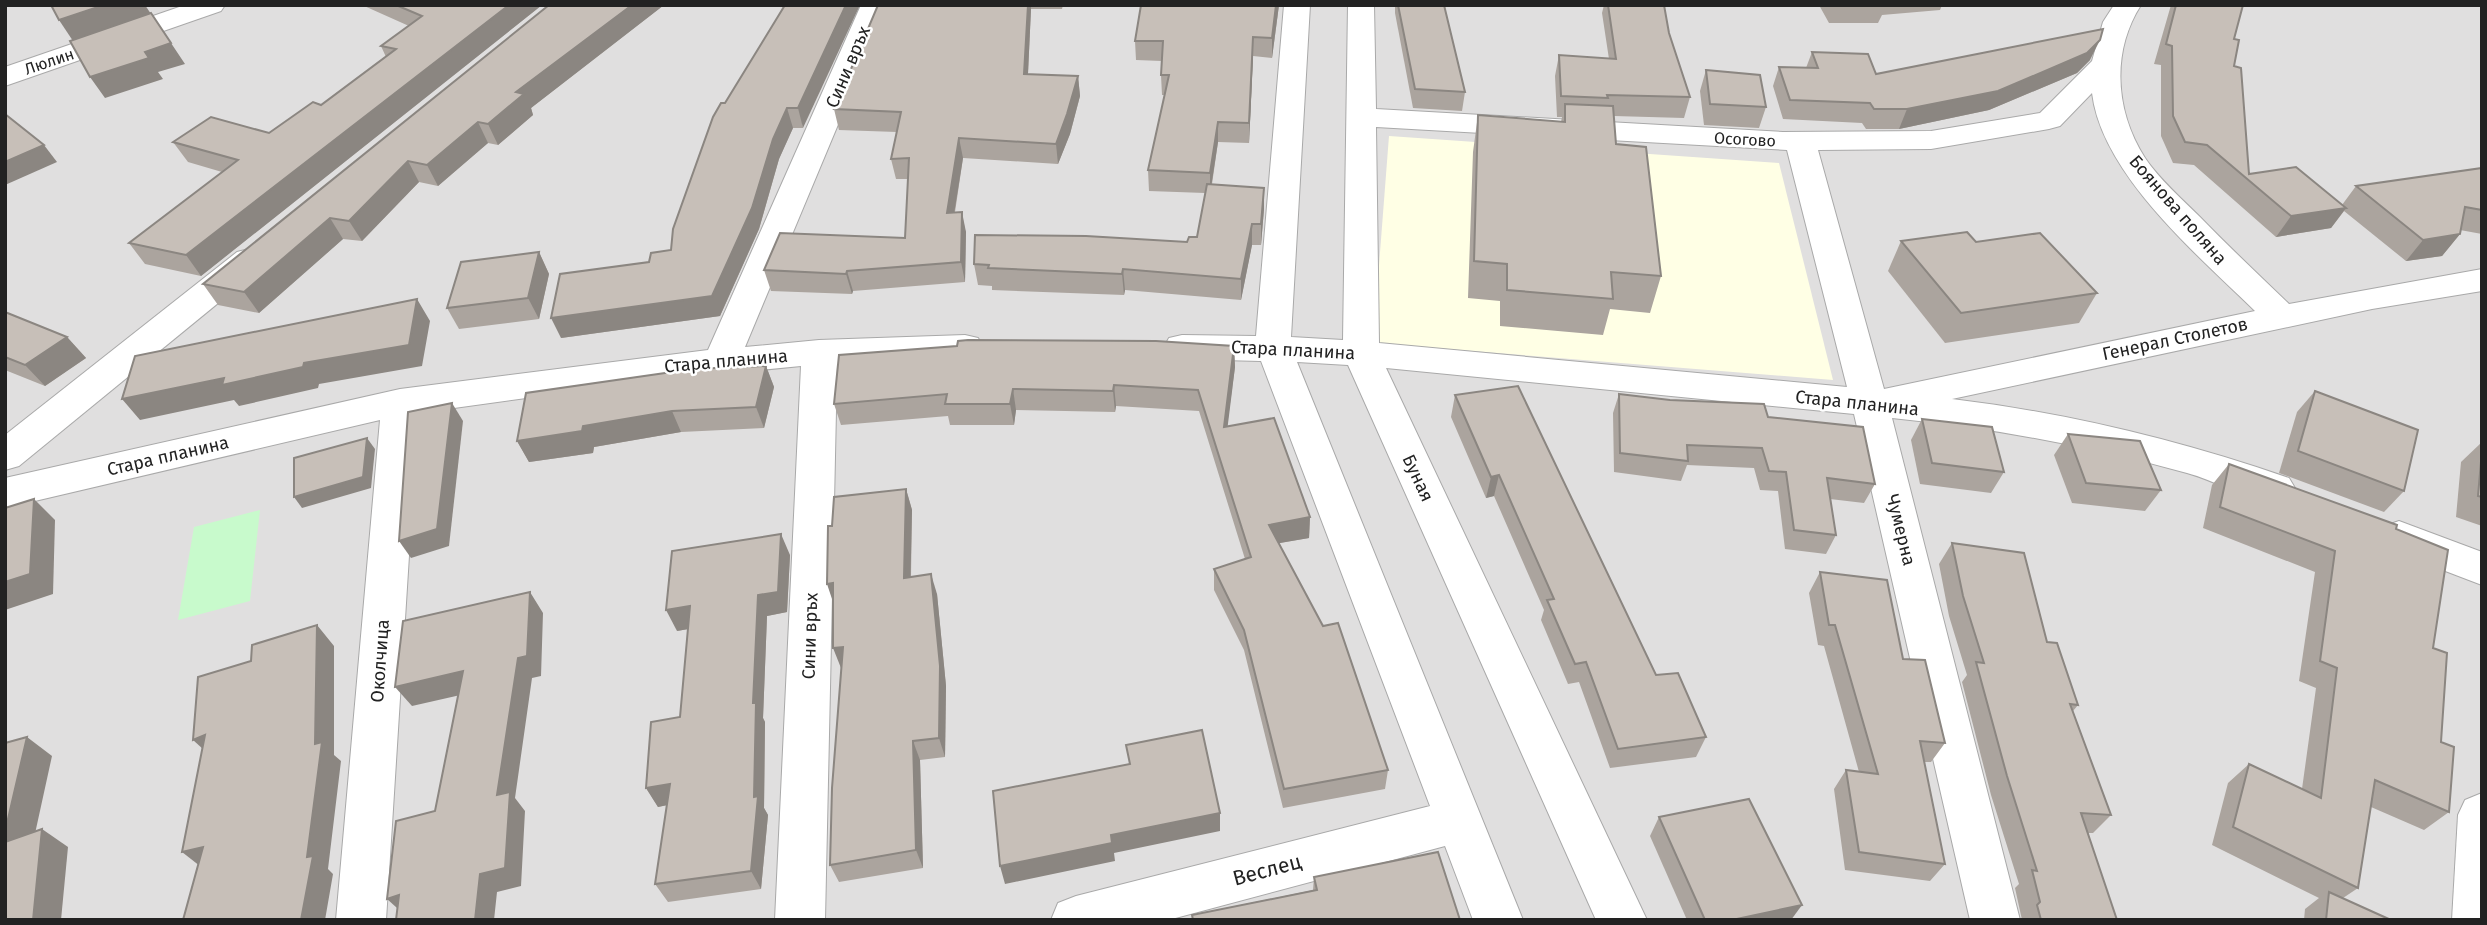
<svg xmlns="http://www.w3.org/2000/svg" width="2487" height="925" font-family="'Fira Sans',sans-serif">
	<rect width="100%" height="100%" fill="#f2efe9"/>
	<rect fill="#e0dfdf" x="5" y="5" width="2477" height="915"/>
	<polygon fill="#ffffe5" points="1389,136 1779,163 1833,380 1373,343"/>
	<polygon fill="#c8facc" points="260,510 250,601 178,620 194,527"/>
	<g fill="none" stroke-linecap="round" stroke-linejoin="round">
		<g stroke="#a9a9a9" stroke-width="2">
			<g id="street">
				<polygon points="185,5 225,5 221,11 5,86 5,67"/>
				<polygon points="861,5 888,5 745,347 819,340 965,335 978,338 983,347 978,356 965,359 837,364 825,920 775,920 801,366 650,381 418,413 386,920 336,920 380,420 5,508 5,478 400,389 708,350"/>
				<path d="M1284 5H1310L1291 337 1343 340 1348 5H1374L1376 109 1783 132 1931 131 2040 113 2092 61 2103 22 2114 5H2141C2111 52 2115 111 2145 158 2159 179 2182 199 2200 217 2229 247 2259 275 2289 304L2482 269V291L2372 309 1952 399C2068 413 2179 440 2289 478L2295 488 2289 498C2258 508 2218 481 2187 473 2090 446 1992 428 1892 418L2020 920H1970L1854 414 1386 368 1647 920H1596L1348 365 1297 362 1523 920H1473L1445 846 1168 920H1051L1058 903 1076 896 1430 806 1261 361 1182 359 1169 356 1164 347 1169 338 1182 335 1256 336ZM2092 93C2102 175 2198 255 2255 311L1884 389 1818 150 1931 149 2049 129 2060 126ZM1376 127 1787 150 1847 387 1379 343Z"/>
				<polygon points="249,249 261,252 266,260 261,268 19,466 5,470 5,435 237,252"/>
				<polygon points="2399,521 2482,552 2482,585 2385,548 2379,537 2385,526"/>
				<polygon points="2482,793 2482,920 2452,920 2458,815 2465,800"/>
			</g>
		</g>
		<use href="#street" fill="#fff" fill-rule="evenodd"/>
	</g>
	<g fill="#aba49e">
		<polygon points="362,5 542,5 201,276 145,264 129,243 222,172 188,162 173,142 269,133 321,105 386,57 381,46 409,26"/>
		<polygon points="549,5 664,5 531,108 533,115 498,145 488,143 438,186 419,182 362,241 343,239 259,313 218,305 203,284"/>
		<polygon points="785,5 803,128 793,128 779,159 759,229 720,316 561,338 649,262 671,250 725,103"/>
		<polygon points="878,5 1063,5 1062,9 1031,9 1028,74 1078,76 1080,96 1070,134 1058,164 963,158 955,212 966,232 965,282 853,291 852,294 771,291 764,270 905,238 908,179 896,179 891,159 897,132 839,130 834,109"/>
		<polygon points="1141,5 1279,5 1272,58 1253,56 1249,143 1218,142 1212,184 1264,188 1264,209 1261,245 1252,245 1241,300 1125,290 1124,295 992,290 992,286 978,285 974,264 1187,242 1197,237 1205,193 1149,191 1148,170 1165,95 1162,95 1161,75 1162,61 1136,60 1135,41"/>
		<polygon points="1395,5 1444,5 1465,92 1462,111 1413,108 1395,13"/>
		<polygon points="1604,5 1664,5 1669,33 1690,97 1684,118 1614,116 1616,144 1661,276 1650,313 1610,309 1603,335 1500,326 1500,301 1468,298 1473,152 1478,115 1561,122 1562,117 1557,117 1555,76 1559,55 1609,59 1602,13"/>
		<polygon points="1819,5 1942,5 1940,10 1882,15 1878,23 1829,23"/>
		<polygon points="2171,5 2243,5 2234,39 2234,66 2249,174 2342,205 2356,186 2482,168 2482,234 2460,230 2460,234 2442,256 2406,261 2344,211 2331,228 2276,237 2194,165 2173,163 2161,136 2161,65 2154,64"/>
		<polygon points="1812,52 1876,74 2090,60 2077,73 1989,110 1899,129 1866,129 1862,123 1783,119 1773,86 1779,67 1806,68"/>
		<polygon points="1706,70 1766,107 1759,128 1704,125 1700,91"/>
		<polygon points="1901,241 1976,242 2097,293 2079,323 1945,343 1888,271"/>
		<polygon points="539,252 549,274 539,319 459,329 447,308"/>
		<polygon points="5,312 67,337 86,358 45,386 5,370"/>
		<polygon points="1234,346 1235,367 1227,426 1310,517 1309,538 1279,543 1388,770 1385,789 1283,808 1244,650 1214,590 1214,569 1245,559 1199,411 1116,406 1115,412 1016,410 1014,425 950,425 948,416 841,425 834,404"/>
		<polygon points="766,366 774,387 764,428 681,432 594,447 593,453 529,462 517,441"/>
		<polygon points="2315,391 2404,491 2384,512 2279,473 2297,412"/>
		<polygon points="1619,394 1768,417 1875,484 1864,503 1830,499 1836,535 1826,554 1785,549 1778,491 1760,490 1754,468 1687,465 1681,481 1614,472 1613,413"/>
		<polygon points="1455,395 1656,675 1706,737 1696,757 1610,768 1579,682 1568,684 1541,620 1544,610 1494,496 1486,498 1451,417"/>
		<polygon points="1922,419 2004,472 1991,493 1920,484 1911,440"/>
		<polygon points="2068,434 2161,490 2145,511 2072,503 2054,455"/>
		<polygon points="2482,442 2482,526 2456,517 2461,462"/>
		<polygon points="2229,464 2396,529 2433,648 2441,742 2449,812 2424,830 2371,807 2358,888 2343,898 2391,920 2304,920 2305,909 2319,898 2212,845 2228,783 2249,764 2302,789 2316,688 2299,681 2315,572 2203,528 2212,485"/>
		<polygon points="906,489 912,510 911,577 937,594 946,686 945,757 920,760 923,868 839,882 830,865 841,668 832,526"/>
		<polygon points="1952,543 2047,642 2078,705 2073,711 2111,815 2093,833 2088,833 2117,920 2022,920 2015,888 2019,884 1991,795 1962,682 1967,675 1949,616 1939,564"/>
		<polygon points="790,555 787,612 767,616 763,718 765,722 764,808 768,815 761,889 668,902 655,884 667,805 658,807 646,788 680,717 688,629 677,631"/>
		<polygon points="1820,572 1903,659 1945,743 1931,762 1924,762 1945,864 1930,881 1845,870 1834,789 1846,770 1859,772 1824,646 1818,645 1809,593"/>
		<polygon points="1659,817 1791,920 1687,920 1650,836"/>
		<polygon points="1314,877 1460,920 1192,920 1192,915 1313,890"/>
	</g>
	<g fill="#8b8681">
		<polygon points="104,5 145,5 151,14 73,41 59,20"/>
		<polygon points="509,5 542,5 201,276 186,255"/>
		<polygon points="632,5 664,5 531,108 533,115 498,145 488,124 516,92"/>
		<polygon points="846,5 860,5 803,128 798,108"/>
		<polygon points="1028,5 1031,5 1031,9 1027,94 1024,74"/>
		<polygon points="1276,5 1279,5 1272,58 1272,38"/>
		<polygon points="1253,37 1253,56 1249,143 1249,123"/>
		<polygon points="2100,40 2090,60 2077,73 1989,110 1899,129 1907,109"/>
		<polygon points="171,43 185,64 158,72 163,79 105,98 90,77 145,52"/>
		<polygon points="1078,76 1080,96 1070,134 1058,164 1056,144"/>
		<polygon points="787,108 793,128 779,159 759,229 720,316 561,338 551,318 712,296 773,139"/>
		<polygon points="478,122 488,143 438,186 427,165"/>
		<polygon points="1218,122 1218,142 1210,194 1210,173"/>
		<polygon points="959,138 963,158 951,233 947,213"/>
		<polygon points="44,145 57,162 5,185 5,162"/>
		<polygon points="408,161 419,182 362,241 349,221"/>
		<polygon points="1264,188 1264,209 1261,245 1261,224"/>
		<polygon points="2346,208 2331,228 2276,237 2291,216"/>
		<polygon points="962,212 966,232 965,282 961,262"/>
		<polygon points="330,218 343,239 259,313 244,292"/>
		<polygon points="1252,224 1252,245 1241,300 1241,279"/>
		<polygon points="2460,234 2442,256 2406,261 2423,240"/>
		<polygon points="539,252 549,274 539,319 528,298"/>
		<polygon points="1123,269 1125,290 1124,295 1122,274"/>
		<polygon points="847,271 853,291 852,294 846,274"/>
		<polygon points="417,299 430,321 422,366 319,384 318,388 239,406 234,400 140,420 122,399 224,378 304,363"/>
		<polygon points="67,337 86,358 45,386 25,365"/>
		<polygon points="1234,346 1235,367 1225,448 1224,427"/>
		<polygon points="766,366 774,387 764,428 756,407"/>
		<polygon points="1114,385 1116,406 1115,412 1113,391"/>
		<polygon points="1013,389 1016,410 1014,425 1010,404"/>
		<polygon points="452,403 463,421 449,546 411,558 399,541"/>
		<polygon points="672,411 681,432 594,447 593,453 529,462 517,441 583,426"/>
		<polygon points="367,438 375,449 371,488 302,508 294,497"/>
		<polygon points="1499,475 1494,496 1486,498 1491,477"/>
		<polygon points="906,489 912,510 910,599 904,578"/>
		<polygon points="34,499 55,520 53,594 5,610 5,582"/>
		<polygon points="1310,517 1309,538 1268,545 1269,525"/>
		<polygon points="781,534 790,555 787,612 767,616 763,718 765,722 764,808 768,815 761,889 751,871 754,797 753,703 758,595"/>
		<polygon points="931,574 937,594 946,686 945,757 939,738"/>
		<polygon points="833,583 834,605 827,584"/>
		<polygon points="530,592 543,613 541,676 532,678 515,798 525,811 521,886 497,892 494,920 475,920 480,874 497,795 518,658"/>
		<polygon points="690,606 700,627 677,631 666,610"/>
		<polygon points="317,625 334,646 334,755 341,761 328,869 333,874 325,920 301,920 307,857 315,744"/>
		<polygon points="843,647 841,668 833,648"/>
		<polygon points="463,671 478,691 412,706 395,687"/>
		<polygon points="205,735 214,759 193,740"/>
		<polygon points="27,737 52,756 29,861 5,845 5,832"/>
		<polygon points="913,741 920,760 923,868 916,850"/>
		<polygon points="670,784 682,802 658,807 646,788"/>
		<polygon points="1220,813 1220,831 1114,853 1115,861 1005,884 1000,866 1111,835"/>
		<polygon points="42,829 68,847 61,920 33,920"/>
		<polygon points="203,847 205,870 182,852"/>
		<polygon points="399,895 406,916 387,899"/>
		<polygon points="1802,905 1791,920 1732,920"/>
	</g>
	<g fill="#c7bfb8" stroke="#8b8681" stroke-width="2">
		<polygon points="51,5 104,5 59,20"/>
		<polygon points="396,5 509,5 186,255 129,243 238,160 173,142 211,117 269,133 313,102 321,105 396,49 381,46 422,16"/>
		<polygon points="549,5 632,5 516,92 524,94 488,124 478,122 427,165 408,161 349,221 330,218 244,292 203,284"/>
		<polygon points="785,5 846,5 798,108 787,108 773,139 752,208 712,296 551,318 560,274 649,262 651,253 671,250 673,229 713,117 721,103 725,103"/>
		<polygon points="878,5 1028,5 1024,74 1078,76 1067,114 1056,144 959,138 947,213 962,212 961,262 847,271 846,274 764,270 780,233 905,238 909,158 891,159 901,112 834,109"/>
		<polygon points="1141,5 1276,5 1272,38 1253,37 1249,123 1218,122 1210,173 1148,170 1169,75 1161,75 1163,41 1135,41"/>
		<polygon points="1398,5 1444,5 1465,92 1415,89"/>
		<polygon points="1608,5 1664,5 1669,33 1690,97 1607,95 1608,98 1561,96 1559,55 1616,59"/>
		<polygon points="2176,5 2243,5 2234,39 2239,40 2234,66 2241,68 2249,174 2296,167 2346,208 2291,216 2207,145 2185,142 2173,116 2172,46 2166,44"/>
		<polygon points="151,13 171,43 145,52 149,58 90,77 70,41"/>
		<polygon points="2103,29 2100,40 2087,53 1998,91 1907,109 1874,109 1870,103 1790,100 1779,67 1818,68 1812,52 1868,54 1876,74"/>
		<polygon points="1706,70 1760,75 1766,107 1710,104"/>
		<polygon points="1565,104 1613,106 1616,144 1646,147 1661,276 1611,272 1613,299 1507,290 1507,264 1474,261 1478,115 1565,122"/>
		<polygon points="5,114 44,145 5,162"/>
		<polygon points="2482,168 2482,210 2465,207 2460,234 2423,240 2356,186"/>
		<polygon points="1207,184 1264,188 1261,224 1252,224 1241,279 1123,269 1122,274 988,268 989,265 974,264 975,235 1086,236 1187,242 1189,237 1197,237"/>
		<polygon points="1967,232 1976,242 2040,233 2097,293 1961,313 1901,241"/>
		<polygon points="539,252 528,298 447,308 461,262"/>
		<polygon points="417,299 409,345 304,363 303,367 222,385 224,378 122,399 135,356"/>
		<polygon points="5,312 67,337 25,365 5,357"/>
		<polygon points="968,340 1156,341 1234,346 1224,427 1274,418 1310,517 1269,525 1323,626 1338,623 1388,770 1284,789 1244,630 1214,569 1251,557 1198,390 1114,385 1113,391 1013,389 1010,404 945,404 947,394 834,404 839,355 957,346 958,341"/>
		<polygon points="766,366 756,407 672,411 583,426 582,431 517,441 526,393 693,369"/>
		<polygon points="1518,386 1656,675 1678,673 1706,737 1618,749 1586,662 1575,664 1547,600 1554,599 1499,475 1491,477 1455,395"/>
		<polygon points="2315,391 2418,430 2404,491 2298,451"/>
		<polygon points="1619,394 1670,400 1764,404 1768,417 1863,427 1875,484 1827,478 1836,535 1794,530 1786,472 1769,471 1762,448 1687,445 1688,461 1620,453"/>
		<polygon points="452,403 437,529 399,541 408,412"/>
		<polygon points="1922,419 1992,427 2004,472 1932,463"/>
		<polygon points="2068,434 2140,441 2161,490 2086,483"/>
		<polygon points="367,438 363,477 294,497 294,458"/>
		<polygon points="2482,450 2482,497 2478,496"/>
		<polygon points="2229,464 2397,525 2396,529 2448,550 2433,648 2447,653 2441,742 2454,747 2449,812 2375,780 2358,888 2233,827 2249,764 2321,798 2337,668 2320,661 2335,551 2220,507"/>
		<polygon points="906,489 904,578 931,574 940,666 939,738 913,741 916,850 830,865 832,788 843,647 833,648 833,583 827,584 828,526 832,526 834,497"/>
		<polygon points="34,499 30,574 5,582 5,508"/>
		<polygon points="781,534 778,592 758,595 753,703 756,703 754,797 758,796 751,871 655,884 670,784 646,788 651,722 680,717 690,606 666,610 672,551"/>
		<polygon points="1952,543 2024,553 2047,642 2057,643 2078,705 2070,704 2111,815 2081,813 2117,920 2041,920 2037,905 2040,902 2032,870 2037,871 2007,776 1976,662 1984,663 1963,596"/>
		<polygon points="1820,572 1887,580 1903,659 1925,660 1945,743 1920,741 1945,864 1859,852 1846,770 1878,774 1835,625 1829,625"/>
		<polygon points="530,592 527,656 518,658 497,795 510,792 505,868 480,874 475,920 396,920 399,895 387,899 396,821 435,811 463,671 395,687 403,621"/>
		<polygon points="317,625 315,744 322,742 307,857 313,856 301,920 183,920 203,847 182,852 205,735 193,740 198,677 251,661 252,645"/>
		<polygon points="1202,730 1220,813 1111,835 1112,843 1000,866 993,791 1130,764 1126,745"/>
		<polygon points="27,737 5,832 5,743"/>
		<polygon points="1749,799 1802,905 1732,920 1705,920 1659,817"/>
		<polygon points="42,829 33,920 5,920 5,842"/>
		<polygon points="1438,852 1460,920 1193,920 1192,915 1317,890 1314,877"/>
		<polygon points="2329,892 2391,920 2326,920"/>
	</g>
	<g text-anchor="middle" stroke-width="5" stroke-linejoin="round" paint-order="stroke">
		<g font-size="16" fill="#222" stroke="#fff">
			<text transform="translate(49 61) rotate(-19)" y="6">Люлин</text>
			<text transform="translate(1745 139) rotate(3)" y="6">Осогово</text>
		</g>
		<g font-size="18" fill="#222" stroke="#fff">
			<text transform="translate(848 67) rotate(-67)" y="6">Сини връх</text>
			<text transform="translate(2178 210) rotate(49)" y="6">Боянова поляна</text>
			<text transform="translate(2175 339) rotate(-12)" y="6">Генерал Столетов</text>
			<text transform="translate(1293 350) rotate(3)" y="6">Стара планина</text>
			<text transform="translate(726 361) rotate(-5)" y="6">Стара планина</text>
			<text transform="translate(1857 403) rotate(6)" y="6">Стара планина</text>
			<text transform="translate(168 456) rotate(-13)" y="6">Стара планина</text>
			<text transform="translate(1418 478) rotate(65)" y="6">Буная</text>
			<text transform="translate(1901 530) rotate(76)" y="6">Чумерна</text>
			<text transform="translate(810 636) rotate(-88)" y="6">Сини връх</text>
			<text transform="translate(380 661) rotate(-86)" y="6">Околчица</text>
		</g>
		<g font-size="21" fill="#222" stroke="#fff">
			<text transform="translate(1267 870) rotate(-15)" y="7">Веслец</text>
		</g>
	</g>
	<rect width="2487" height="925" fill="none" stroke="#222222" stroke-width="14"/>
</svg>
